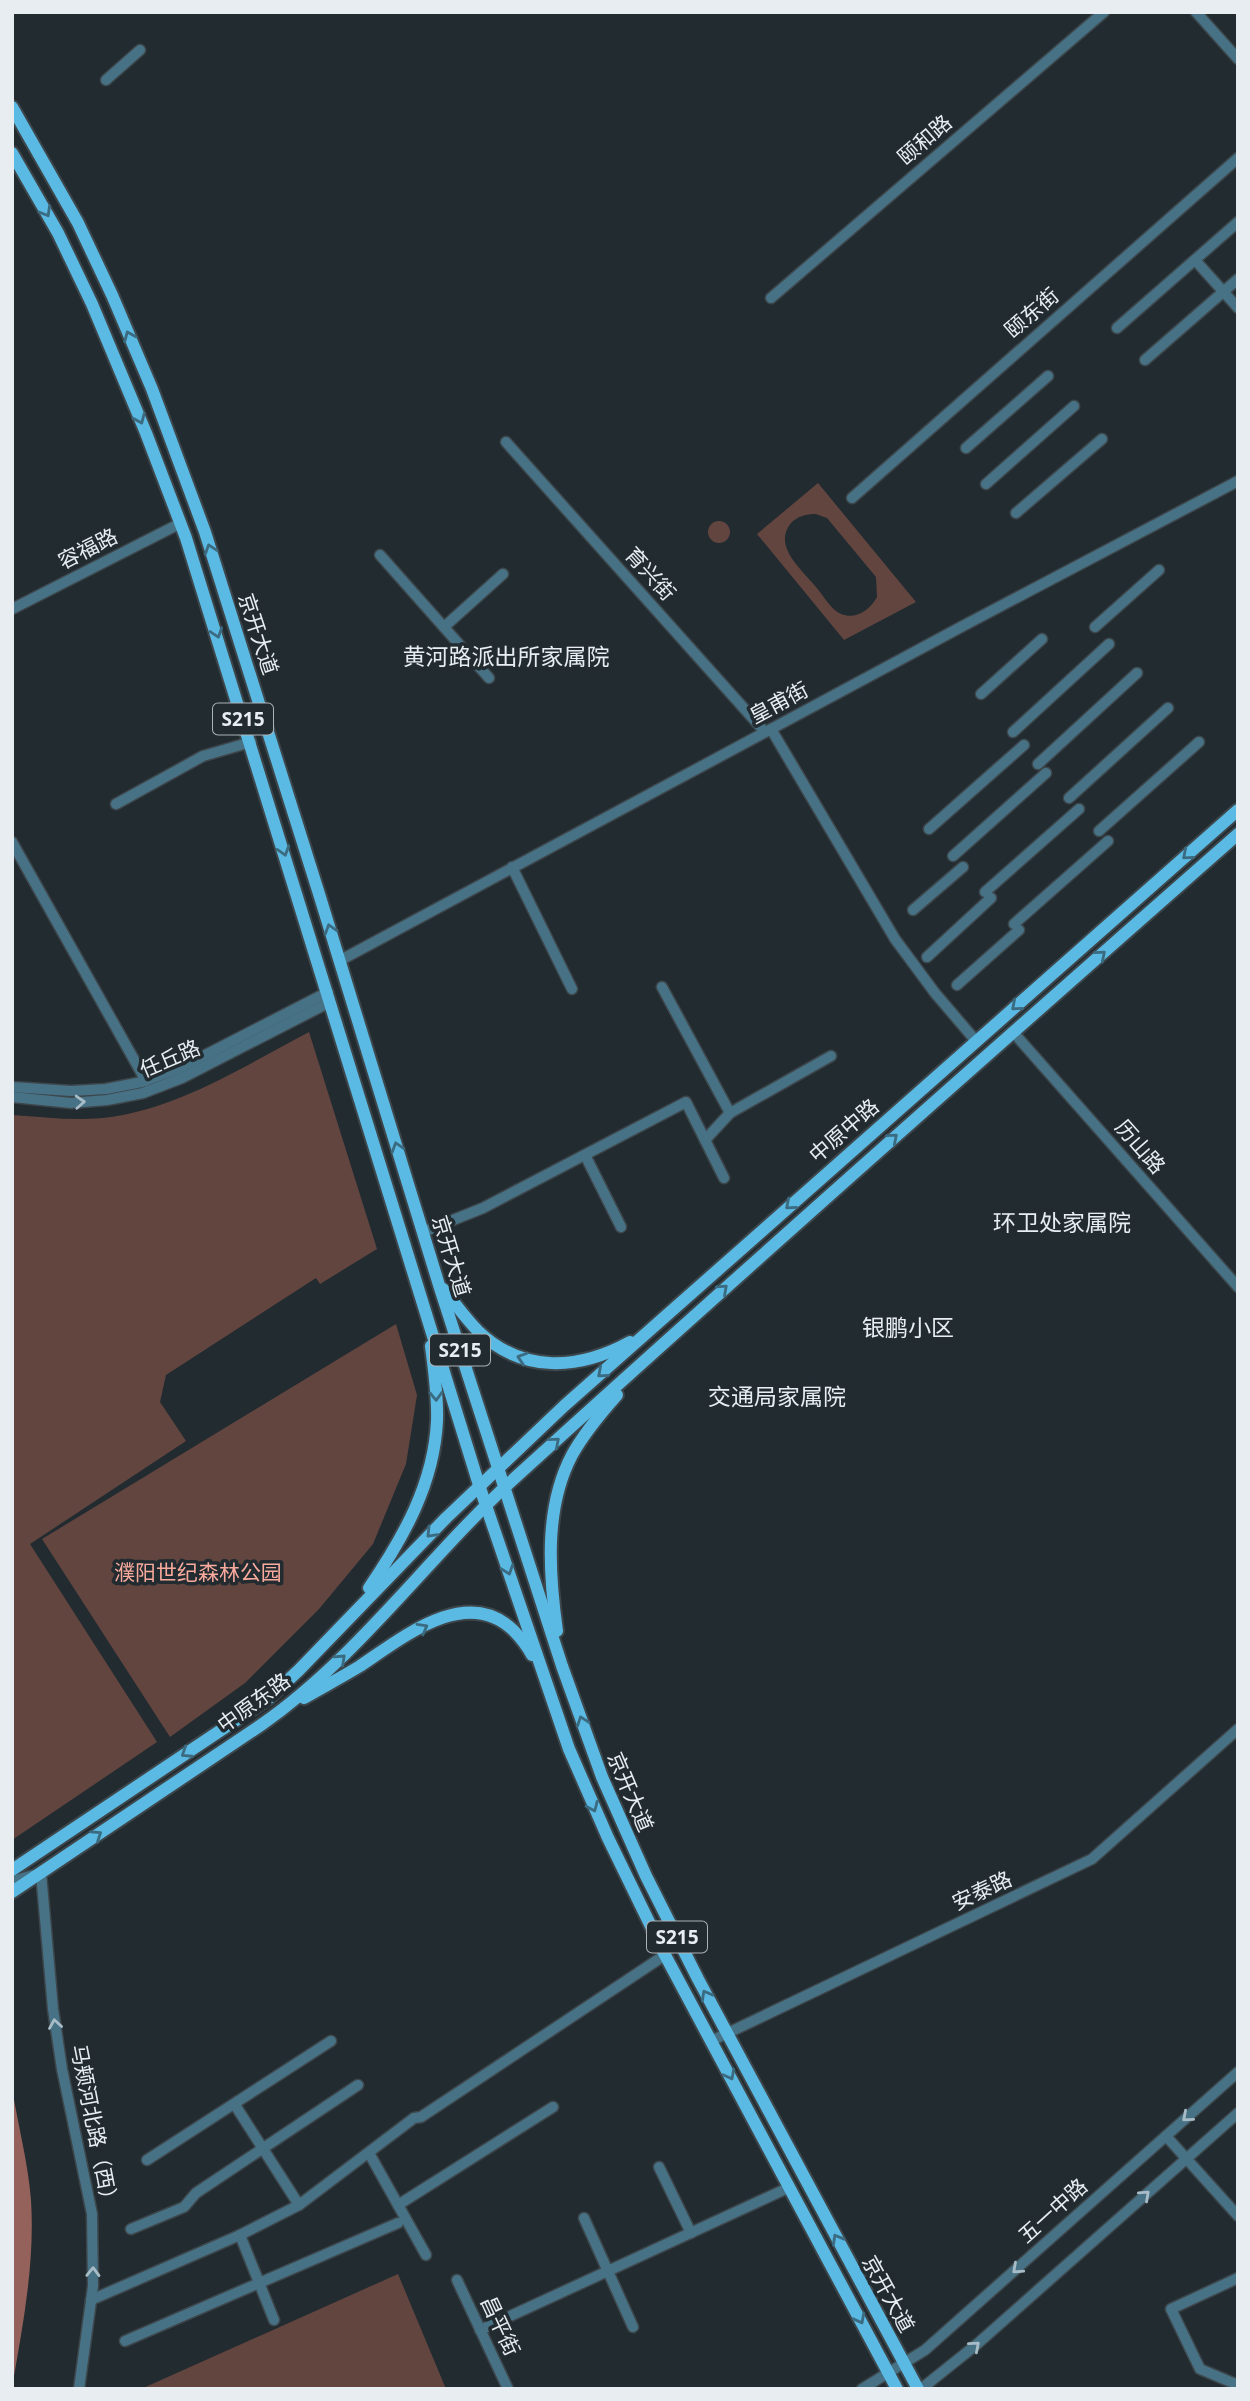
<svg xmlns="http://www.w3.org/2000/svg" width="1250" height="2401" font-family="'Noto Sans','Noto Sans SC',sans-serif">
	<rect width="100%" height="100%" fill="#212b30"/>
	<g fill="#634540" fill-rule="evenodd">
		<path d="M818 483 916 602 844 640 757 534ZM816 514 827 518 876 577 877 597C870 610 856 620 841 614 831 610 823 595 816 587 802 570 772 546 791 523 798 516 806 514 816 514Z"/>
		<circle cx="719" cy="532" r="11"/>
		<path d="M309 1032 377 1249 320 1284 316 1278 166 1375 160 1402 186 1441 30 1544 157 1742 12 1840V1115C43 1117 72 1121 103 1118 177 1110 244 1066 309 1032Z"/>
		<polygon points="396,1324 417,1395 406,1464 373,1544 319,1609 245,1683 170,1737 42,1539"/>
		<polygon points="398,2274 446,2389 141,2389"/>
	</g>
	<path fill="#94625a" d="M12 2088C18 2125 28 2162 31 2200 35 2263 23 2325 12 2387Z"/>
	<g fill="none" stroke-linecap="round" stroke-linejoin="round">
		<g stroke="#3d464b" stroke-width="13">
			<g id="minor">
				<polyline points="1196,12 1238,59"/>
				<polyline points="106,80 140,50"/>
				<polyline points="1195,260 1238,308"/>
				<polyline points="771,298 1104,12"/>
				<polyline points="1117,328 1238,222"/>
				<polyline points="1145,360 1238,279"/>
				<polyline points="506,442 765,732"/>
				<polyline points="966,448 1048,376"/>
				<polyline points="986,484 1074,406"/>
				<polyline points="852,498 1238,158"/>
				<polyline points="1016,513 1102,439"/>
				<polyline points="380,555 489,678"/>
				<polyline points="12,609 181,523"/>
				<polyline points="444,627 503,574"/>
				<polyline points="1095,627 1159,570"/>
				<polyline points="981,694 1042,639"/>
				<polyline points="771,729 895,939 935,993 976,1041"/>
				<polyline points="1013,732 1109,644"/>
				<polyline points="1038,764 1137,673"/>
				<polyline points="1069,798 1168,708"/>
				<polyline points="116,804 203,756 251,742"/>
				<polyline points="929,829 1024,745"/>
				<polyline points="1099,831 1199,742"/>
				<polyline points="12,842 146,1081"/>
				<polyline points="953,856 1046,773"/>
				<polyline points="512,867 572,989"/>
				<polyline points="985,892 1079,809"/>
				<polyline points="913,910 963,867"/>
				<polyline points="1014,924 1108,841"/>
				<polyline points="927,957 991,898"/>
				<polyline points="339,961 961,627 1238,481"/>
				<polyline points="957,985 1019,930"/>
				<polyline points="662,987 730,1113"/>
				<polyline points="1013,1032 1238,1287"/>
				<polyline points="12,1087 71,1091 106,1089 142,1082 178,1069 328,992"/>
				<polyline points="12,1097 71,1103 107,1100 143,1093 182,1078 330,1002"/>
				<polyline points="705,1140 730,1113 831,1056"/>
				<polyline points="585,1155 621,1227"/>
				<polyline points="423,1232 483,1208 686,1102 724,1178"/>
				<polyline points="12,1881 41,1873 53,2009 62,2069 92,2214 93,2286 79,2389"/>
				<polyline points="711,2041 1092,1859 1238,1729"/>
				<polyline points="235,2105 299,2205"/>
				<polyline points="1166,2136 1238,2216"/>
				<polyline points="369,2153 426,2255"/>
				<polyline points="147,2160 331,2041"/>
				<polyline points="659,2167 691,2233"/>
				<polyline points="398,2205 553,2107"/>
				<polyline points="584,2218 633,2327"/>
				<polyline points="131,2229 184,2207 196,2193 358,2085"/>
				<polyline points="240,2235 274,2320"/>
				<polyline points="1238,2278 1171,2309 1200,2369 1238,2385"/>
				<polyline points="457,2280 508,2389"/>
				<polyline points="91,2300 240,2235 299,2205 414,2118 421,2117 665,1955"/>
				<polyline points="480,2330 790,2187"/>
				<polyline points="125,2341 398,2223"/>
				<polyline points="862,2389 925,2350 1238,2072"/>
				<polyline points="921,2389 976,2345 1238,2113"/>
			</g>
		</g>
		<g stroke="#3d464b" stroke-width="16">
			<g id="major">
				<polyline points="12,107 78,223 112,295 152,389 205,532 320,897 439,1285 562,1666 602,1777 646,1876 698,1979 918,2389"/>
				<polyline points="12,153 58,233 92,304 146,433 186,538 479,1485 569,1749 608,1838 665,1955 897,2389"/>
				<path d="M443 1289C455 1303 465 1318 478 1331 523 1374 579 1370 630 1342"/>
				<path d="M369 1588C403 1538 434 1484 437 1421 438 1396 434 1371 431 1346"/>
				<path d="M557 1631C549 1574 544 1508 572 1455 584 1433 601 1413 617 1395"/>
				<path d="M304 1698C323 1687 342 1677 360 1666 402 1638 466 1585 513 1630 520 1637 527 1646 532 1655"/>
				<polyline points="12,1870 269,1698 299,1670 446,1518 564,1406 1238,810"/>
				<path d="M12 1892 261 1725C360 1656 429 1555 518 1475 756 1259 997 1046 1238 834"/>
			</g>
		</g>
		<use href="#minor" stroke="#477285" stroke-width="10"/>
		<use href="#major" stroke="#5bbae3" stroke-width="12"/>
	</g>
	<defs><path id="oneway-chevron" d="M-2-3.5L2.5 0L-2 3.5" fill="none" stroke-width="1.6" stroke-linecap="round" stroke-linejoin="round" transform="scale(1.75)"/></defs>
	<g stroke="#3b6b81">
		<use href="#oneway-chevron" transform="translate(46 212) rotate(60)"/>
		<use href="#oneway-chevron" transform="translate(129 336) rotate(-113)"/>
		<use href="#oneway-chevron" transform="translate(140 419) rotate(67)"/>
		<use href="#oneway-chevron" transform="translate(210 549) rotate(-108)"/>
		<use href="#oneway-chevron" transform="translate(217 633) rotate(72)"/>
		<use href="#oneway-chevron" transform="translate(284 851) rotate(73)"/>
		<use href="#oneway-chevron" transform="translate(1187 855) rotate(139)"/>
		<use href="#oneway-chevron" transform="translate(330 929) rotate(-107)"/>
		<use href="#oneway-chevron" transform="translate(1101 955) rotate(-41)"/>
		<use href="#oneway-chevron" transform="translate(1016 1006) rotate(139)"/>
		<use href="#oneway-chevron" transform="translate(893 1138) rotate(-41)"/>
		<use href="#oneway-chevron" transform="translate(397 1147) rotate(-107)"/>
		<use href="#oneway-chevron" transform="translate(790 1205) rotate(139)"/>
		<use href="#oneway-chevron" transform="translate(723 1289) rotate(-42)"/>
		<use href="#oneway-chevron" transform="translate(522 1358) rotate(-162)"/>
		<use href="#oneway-chevron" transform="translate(602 1373) rotate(139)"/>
		<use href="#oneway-chevron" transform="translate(436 1396) rotate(88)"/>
		<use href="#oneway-chevron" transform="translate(555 1442) rotate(-41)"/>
		<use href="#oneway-chevron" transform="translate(431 1533) rotate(134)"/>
		<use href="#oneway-chevron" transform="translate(508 1570) rotate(71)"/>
		<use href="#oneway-chevron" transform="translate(423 1628) rotate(-29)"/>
		<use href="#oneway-chevron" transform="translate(341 1659) rotate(-43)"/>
		<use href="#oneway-chevron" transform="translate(582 1721) rotate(-109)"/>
		<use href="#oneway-chevron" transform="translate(186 1753) rotate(147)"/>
		<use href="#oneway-chevron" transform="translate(593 1807) rotate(66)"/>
		<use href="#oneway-chevron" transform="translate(97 1835) rotate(-34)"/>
		<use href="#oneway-chevron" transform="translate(706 1995) rotate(-119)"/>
		<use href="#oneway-chevron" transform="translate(730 2075) rotate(62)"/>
		<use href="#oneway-chevron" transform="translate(837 2239) rotate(-119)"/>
		<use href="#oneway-chevron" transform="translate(860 2319) rotate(62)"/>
	</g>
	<g stroke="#a7bcc6">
		<use href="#oneway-chevron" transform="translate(80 1102) rotate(-3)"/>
		<use href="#oneway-chevron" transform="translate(55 2024) rotate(-99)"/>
		<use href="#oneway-chevron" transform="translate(1187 2117) rotate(139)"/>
		<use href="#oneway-chevron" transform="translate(1145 2195) rotate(-42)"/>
		<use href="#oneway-chevron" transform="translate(1017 2269) rotate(138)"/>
		<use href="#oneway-chevron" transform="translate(93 2272) rotate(-89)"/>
		<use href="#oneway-chevron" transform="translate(975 2346) rotate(-41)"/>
	</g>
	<g text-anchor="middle" stroke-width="7" stroke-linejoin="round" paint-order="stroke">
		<g fill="#212b30" stroke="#acb3b7" stroke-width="2">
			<rect x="213" y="703.5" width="60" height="31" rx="5"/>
			<rect x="430" y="1334.5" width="60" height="31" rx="5"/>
			<rect x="647" y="1921.5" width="60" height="31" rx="5"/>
		</g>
		<g font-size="19" font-weight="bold" fill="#e7edf1">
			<text x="243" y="726">S215</text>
			<text x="460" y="1357">S215</text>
			<text x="677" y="1944">S215</text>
		</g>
		<g font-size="21" fill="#e7edf1" stroke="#212b30">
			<text transform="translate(925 140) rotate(-41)" y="7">颐和路</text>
			<text transform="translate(1032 313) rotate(-41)" y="7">颐东街</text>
			<text transform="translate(88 549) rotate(-27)" y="7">容福路</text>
			<text transform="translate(650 574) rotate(48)" y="7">育兴街</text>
			<text transform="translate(258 634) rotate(72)" y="7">京开大道</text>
			<text transform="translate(779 703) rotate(-28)" y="7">皇甫街</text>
			<text transform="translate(170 1059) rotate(-23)" y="7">任丘路</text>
			<text transform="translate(844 1131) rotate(-41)" y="7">中原中路</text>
			<text transform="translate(1140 1147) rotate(49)" y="7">历山路</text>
			<text transform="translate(451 1256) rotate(73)" y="7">京开大道</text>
			<text transform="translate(254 1703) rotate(-36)" y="7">中原东路</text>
			<text transform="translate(630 1792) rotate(67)" y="7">京开大道</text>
			<text transform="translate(982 1891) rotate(-25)" y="7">安泰路</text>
			<text transform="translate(94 2127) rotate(79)" y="7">马颊河北路（西）</text>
			<text transform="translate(1053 2211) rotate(-42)" y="7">五一中路</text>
			<text transform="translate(888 2294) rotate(61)" y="7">京开大道</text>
			<text transform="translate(500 2326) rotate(65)" y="7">昌平街</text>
		</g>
		<g font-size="21" fill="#f9aa9c" stroke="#212b30">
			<text x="198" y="1580">濮阳世纪森林公园</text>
		</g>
		<g font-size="23" fill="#e7edf1" stroke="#212b30">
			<text x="506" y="665">黄河路派出所家属院</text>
			<text x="1062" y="1231">环卫处家属院</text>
			<text x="908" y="1336">银鹏小区</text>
			<text x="777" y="1405">交通局家属院</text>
		</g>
	</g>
	<rect width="1250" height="2401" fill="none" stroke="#e7edf1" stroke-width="28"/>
</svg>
